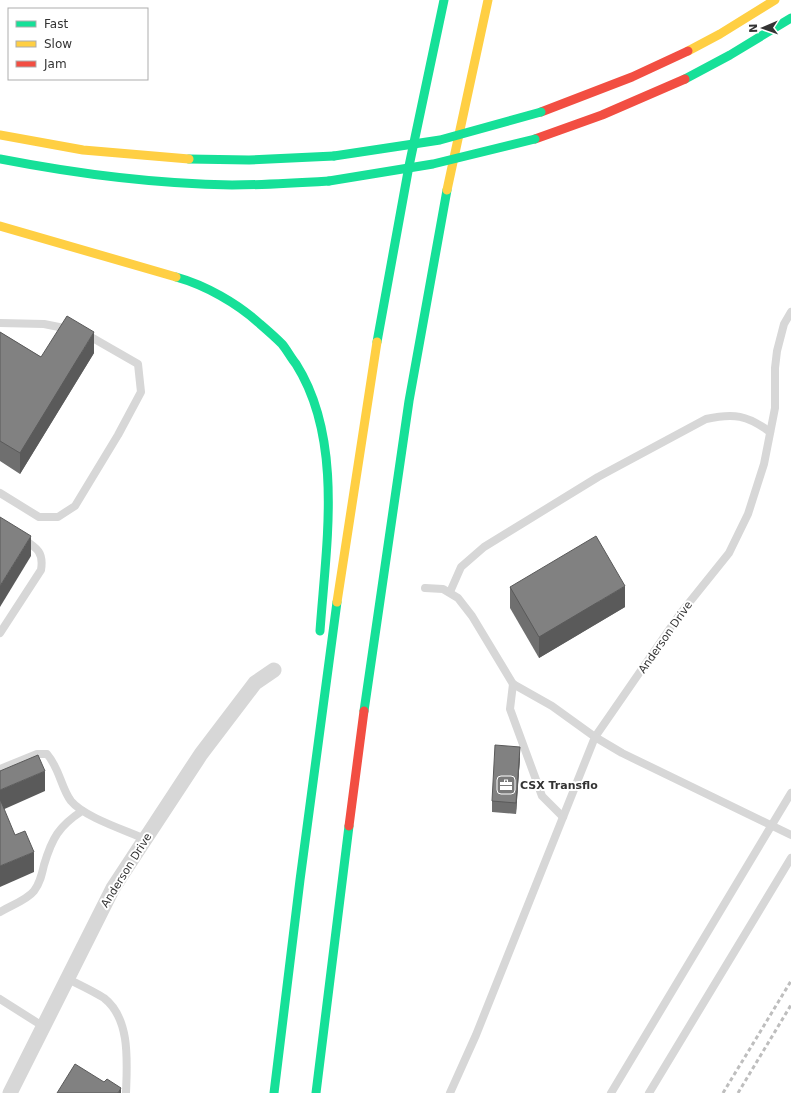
<svg xmlns="http://www.w3.org/2000/svg" width="791" height="1093" font-family="'DejaVu Sans',sans-serif">
	<rect width="100%" height="100%" fill="#fff"/>
	<g fill="none" stroke-linecap="round" stroke-linejoin="round">
		<g stroke="#d7d7d7" stroke-width="8">
			<polyline points="0,323 44,324 69,329"/>
			<polyline points="0,493 39,517 58,517 75,506 118,435 141,392 138,364 84,333"/>
			<polyline points="425,588 443,589 458,598 472,616 513,684 552,706 595,737 680,614 729,553 748,514 764,464 775,408 775,368 777,351 784,324 791,312"/>
			<path d="M450 592 461 567 484 547 598 477 706 419C734 413 747 415 770 432"/>
			<path d="M0 633 41 570C44 552 37 548 23 539"/>
			<polyline points="513,684 510,709 542,796 563,817"/>
			<path d="M0 769 37 754H47C60 769 61 788 71 801 84 817 125 830 145 839"/>
			<path d="M0 912C10 906 27 900 34 891 40 883 42 874 44 865 52 838 59 826 82 811"/>
			<path d="M68 979C80 985 93 991 104 998 131 1019 127 1063 126 1093"/>
			<polyline points="0,999 44,1027"/>
			<polyline points="450,1093 476,1035 595,737 622,753 791,835"/>
			<polyline points="611,1093 791,793"/>
			<polyline points="649,1093 791,858"/>
		</g>
		<polyline stroke="#d7d7d7" stroke-width="15" points="10,1093 113,888 201,754 255,683 274,670"/>
		<g stroke="#16e098" stroke-width="9">
			<polyline points="685,79 730,55 791,18"/>
			<path d="M0 159C77 174 154 184 232 185 264 185 297 183 329 181"/>
			<polyline points="189,159 249,160 334,156"/>
			<path d="M176 277C205 285 237 303 260 324 267 330 275 337 282 344 287 350 291 358 296 364 344 440 326 545 320 631"/>
			<polyline points="377,342 409,166 444,0"/>
			<polyline points="364,711 409,401 447,190"/>
			<polyline points="274,1093 300,880 337,602"/>
			<polyline points="316,1093 349,826"/>
		</g>
		<g stroke="#ffcf43" stroke-width="9">
			<polyline points="688,51 720,34 775,0"/>
			<polyline points="0,135 83,150 189,159"/>
			<polyline points="447,190 488,0"/>
			<polyline points="0,226 176,277"/>
			<polyline points="337,602 377,342"/>
		</g>
		<g stroke="#f24e42" stroke-width="9">
			<polyline points="541,112 632,77 688,51"/>
			<polyline points="535,139 602,115 685,79"/>
			<polyline points="349,826 364,711"/>
		</g>
		<g stroke="#bebebe" stroke-width="3" stroke-dasharray="4 3" stroke-linecap="butt">
			<polyline points="723,1093 791,981"/>
			<polyline points="738,1093 791,1005"/>
		</g>
		<g stroke="#16e098" stroke-width="9">
			<polyline points="334,156 440,140 541,112"/>
			<polyline points="329,181 433,164 535,139"/>
		</g>
	</g>
	<g fill="#6f6f6f">
		<polygon points="0,332 41,357 94,353 20,474 0,461"/>
		<polygon points="510,587 625,607 539,658 510,608"/>
		<polygon points="520,757 516,814 492,812 492,801"/>
	</g>
	<g fill="#5a5a5a">
		<polygon points="94,332 94,353 20,474 20,453"/>
		<polygon points="31,536 31,556 0,607 0,586"/>
		<polygon points="625,586 625,607 539,658 539,637"/>
		<polygon points="520,747 520,757 516,814 516,803"/>
		<polygon points="45,771 45,791 0,811 0,790"/>
		<polygon points="34,852 34,872 0,887 0,866"/>
		<polygon points="121,1088 121,1093 118,1093"/>
	</g>
	<g fill="#818181" stroke="#5a5a5a">
		<polygon points="67,316 94,332 20,453 0,441 0,332 41,357"/>
		<polygon points="0,517 31,536 0,586"/>
		<polygon points="596,536 625,586 539,637 510,587"/>
		<polygon points="495,745 520,747 516,803 492,801"/>
		<polygon points="38,755 45,771 0,790 0,771"/>
		<polygon points="0,799 15,835 25,831 34,852 0,866"/>
		<polygon points="75,1064 104,1082 107,1079 121,1088 118,1093 57,1093"/>
	</g>
	<defs>
		<g id="office-square" transform="scale(1)"><rect x="-9" y="-9" width="18" height="18" rx="4" fill="#7a7a7a" stroke="#fff"/><path d="M-6-3h4V-5.5h4V-3h4V5H-6ZM-1-4.5V-3h2v-1.5ZM-6 0V1H6V0Z" fill="#fff"/></g>
	</defs>
	<g fill-rule="evenodd">
		<use href="#office-square" x="506" y="785"/>
	</g>
	<g text-anchor="middle" stroke-width="4" stroke-linejoin="round" paint-order="stroke">
		<g font-size="11" fill="#333" stroke="#fff">
			<text transform="translate(665 637) rotate(-55)" y="4">Anderson Drive</text>
			<text transform="translate(126 870) rotate(-58)" y="4">Anderson Drive</text>
		</g>
		<g font-size="11" font-weight="bold" fill="#333" stroke="#fff" text-anchor="start">
			<text x="520" y="789">CSX Transflo</text>
		</g>
	</g>
	<rect x="8" y="8" width="140" height="72" fill="#ffffff" stroke="#adadad"/>
	<rect x="16" y="21" width="20" height="6" fill="#16e098" stroke="#adadad"/>
	<text x="44" y="28" font-size="12" fill="#333333">Fast</text>
	<rect x="16" y="41" width="20" height="6" fill="#ffcf43" stroke="#adadad"/>
	<text x="44" y="48" font-size="12" fill="#333333">Slow</text>
	<rect x="16" y="61" width="20" height="6" fill="#f24e42" stroke="#adadad"/>
	<text x="44" y="68" font-size="12" fill="#333333">Jam</text>
	<g transform="translate(763 28) rotate(268)" stroke="#ffffff" stroke-width="3" paint-order="stroke">
	<path d="M0-3L7 15L0 10L-7 15Z" fill="#333333"/>
	<text y="-6" font-size="11" font-weight="bold" text-anchor="middle" fill="#333333">N</text>
	</g>
</svg>
